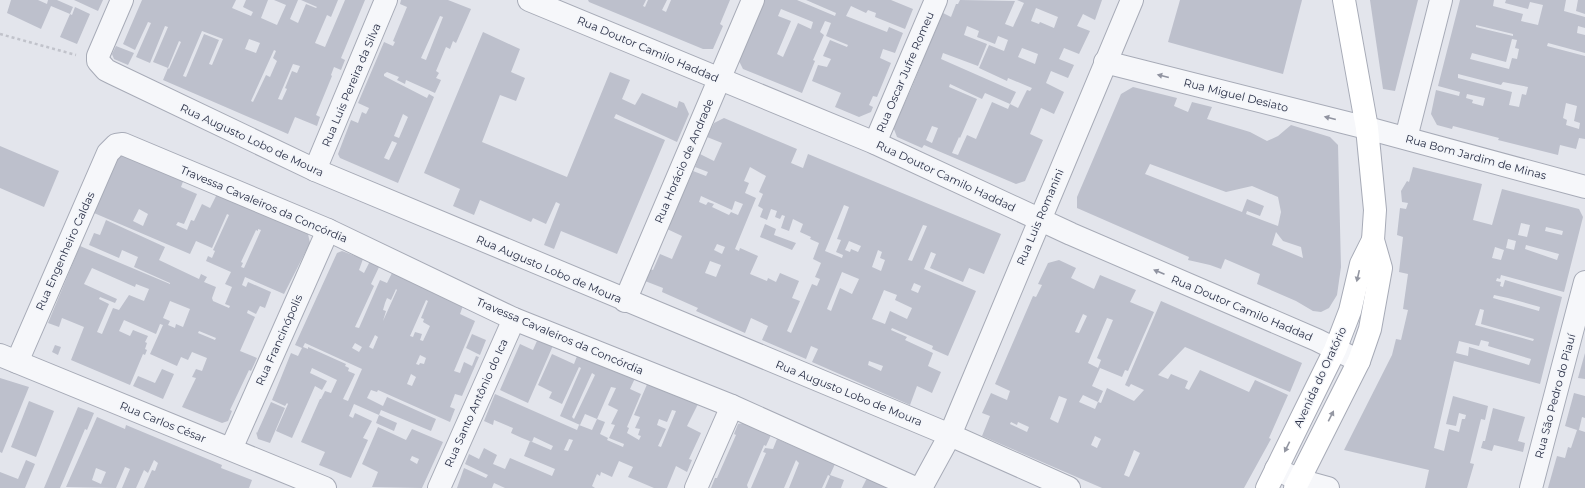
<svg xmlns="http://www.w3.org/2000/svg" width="1585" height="488" font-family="Montserrat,sans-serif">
	<rect width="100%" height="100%" fill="#e3e5ec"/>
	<g fill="#bdc0cc" fill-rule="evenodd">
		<polygon points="11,0 38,0 47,4 48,0 57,0 73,7 70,14 51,6 41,29 7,13"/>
		<polygon points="74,0 103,0 98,11"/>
		<path d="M142 0H236L232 8 251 16 253 12 243 7 246 0H268L261 18 277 25 286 5 274 0H298L290 19 298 23 306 4 316 8 317 7 301 0H338L331 17 327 15 315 43 325 47 345 0H365L341 58 345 60 341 70 334 67 331 75 332 76 316 115 320 117 317 126 295 117 288 134 163 80 168 68 153 62 168 27 165 26 150 63 136 57 151 23 148 22 135 50 123 44ZM202 31 223 39 212 65 209 64 219 40 204 34 186 77 183 76ZM249 39 260 43 256 53 245 49ZM179 41 181 42 169 69 168 68ZM274 50 276 51 273 58 277 61 270 77 266 75 253 102 251 101ZM293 64 300 66 297 73 292 71 285 88 287 89 282 100 278 99Z"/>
		<path d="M401 0H448L471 9 456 43 453 41 450 49 446 47 436 71 439 73 436 78 441 80 435 93 406 80 405 84 397 80 399 77 387 72 384 74V76L427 98 429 94 434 97 398 183 340 158 338 154 351 120 358 123 362 112 366 114 369 108 358 103 384 42 393 46 395 42 393 41 407 7 400 4ZM440 16 443 17 426 60 421 58ZM403 114 408 117 399 138 394 136ZM392 141 397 143 389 160 384 158Z"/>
		<polygon points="588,0 646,0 643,6 645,7 648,0 667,0 662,10 666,12 671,0 730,0 720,24 723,26 713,49 703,49 589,2"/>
		<path d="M762 0H797L835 16 836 13 806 0H891L913 9 905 29 875 17 876 13 868 10 866 13 851 6 846 16 887 32 889 27 903 33 895 53 883 49 880 58 891 63 877 97 873 96 869 105 873 107 871 112 859 117 835 107 841 93 812 81 818 65 827 67 831 59 823 56 830 40 847 47 848 45 826 36 831 23 825 21 820 32 824 35 813 60 815 61 802 93 743 69 739 61 764 3 761 2ZM781 9 813 22 811 29 798 23 783 57 777 54 791 21 778 16Z"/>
		<path d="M960 0 1015 1 1005 24 1013 27 1024 3 1017 0H1102L1095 20 1083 14 1077 26 1090 31 1079 54 1064 48 1059 59 1074 65 1068 78 1051 71 1046 83 1064 92 1054 114 1041 108 1030 134 1043 140 1025 181 1016 184 924 145 922 148 897 137 892 124 896 122 912 87 921 65 919 64 937 24 943 13 951 17 956 4H958ZM1036 8 1058 17 1054 28 1040 22 1039 24 1031 21ZM967 26 979 31 977 37 995 44 998 36 1008 40 1004 51 989 45 979 68 1007 81 1008 78 1032 88 1030 91 1027 90 1018 108 1010 104 1016 92 941 59 943 53 978 66 987 44 964 35ZM1022 48 1038 54 1035 64 1018 57ZM950 84 982 99 985 93 1010 104 1008 109 992 102 976 139 967 135 958 155 952 153 959 137 960 138 977 99 949 87ZM932 126 938 128 932 143 926 140Z"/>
		<polygon points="1180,0 1302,0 1283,74 1168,42"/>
		<polygon points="1370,0 1418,0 1395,91 1383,89"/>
		<path d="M1460 0H1494L1493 6 1523 14 1521 21 1538 25 1543 5 1530 2 1528 9 1505 3 1506 0H1566L1564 11 1585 17V28L1578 26 1577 33 1585 35V53L1548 43 1547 46 1585 56V139L1579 138 1576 149 1560 145 1558 155 1498 140 1499 138 1453 126 1452 129 1437 125 1431 114 1436 90 1459 96 1460 92 1438 86ZM1476 25 1513 34V36L1476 27ZM1512 39 1517 40 1515 48 1519 49 1517 59 1512 58 1509 69 1470 59 1472 53 1506 62ZM1458 74 1501 85 1503 82 1528 87 1526 95 1522 94 1519 107 1509 105 1512 92 1458 78ZM1467 94 1485 98 1483 106 1472 103 1473 100 1466 98ZM1566 103 1577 106 1574 121 1580 123 1579 129 1566 125 1567 120 1563 118Z"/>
		<polygon points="1578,0 1585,0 1585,14 1576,11"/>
		<polygon points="75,7 90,14 77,44 60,37 70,14 72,15"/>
		<polygon points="483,32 520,49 511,72 525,78 516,101 500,95 482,142 567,177 610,72 630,80 622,99 635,105 642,93 677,108 679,101 684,103 689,114 677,142 616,114 614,118 665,140 617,254 561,231 554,249 544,245 560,204 556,202 546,224 533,218 531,222 480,200 474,215 453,206 460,189 424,173"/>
		<polygon points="116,46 134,53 128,65 114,59 112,54"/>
		<path d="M1133 87 1177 98 1174 106 1188 112 1192 102 1212 107 1207 119 1250 132 1267 141 1278 136 1291 125 1330 137 1338 145 1341 267 1337 295 1329 308 1321 312 1313 311 1296 301 1257 284 1260 274 1225 259 1221 269 1210 265 1188 260 1189 257 1077 208V197L1121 94ZM1150 164 1226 192 1252 186 1278 197 1281 212 1278 226 1246 214 1247 211 1260 216 1264 206 1247 199 1242 212 1145 174ZM1276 232 1283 241 1301 247 1303 258 1272 245Z"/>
		<path d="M724 118 797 149 791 163 803 168 808 154 1001 234 984 274 969 268 963 282 930 268 936 254 931 252 924 269 976 291 948 356 932 349 933 346 892 328 891 330 907 337 905 340 933 353 928 366 941 372 932 393 917 386 910 405 812 362 818 349 811 346 806 359 762 340 768 326 751 318 745 333 696 311 698 308 662 292 663 288 645 281 650 269 653 270 660 254 672 259 682 236 667 229 693 171 706 176 708 172 695 167 700 154 714 161 722 143 707 137 714 123ZM750 167 766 176 759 192 763 194 758 206 763 209 760 217 767 220 771 209 777 211 775 217 780 219 782 215 785 216 781 228 789 231 793 219 803 224 800 232 811 237 810 239 819 243 813 259 821 263 815 277 820 279 817 286 812 284 791 333 787 331 800 301 792 298 799 281 780 273 776 282 768 278 767 281 750 274 758 256 740 248 739 251 735 249 756 198 745 193 749 183 744 181ZM701 196 732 210 735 201 743 204 738 215 731 212 729 215 712 207 714 204 708 202 706 205 699 202ZM844 205 849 207 837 239 841 240 836 252 843 255 842 258 825 251ZM923 225 927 226 912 261 908 260ZM849 241 861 246 858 252 851 249 850 252 845 250ZM717 244 725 247 722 254 714 250ZM878 250 882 252 880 258 885 260 881 271 872 267ZM710 261 721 265 716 277 705 273ZM842 272 859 279 852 294 840 288 831 311 827 309ZM914 283 921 286 918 293 911 290ZM884 290 897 295 895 300 912 308 907 319 890 311 885 324 872 319ZM869 361 883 366 881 371 868 365Z"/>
		<polygon points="0,146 59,171 44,207 0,188"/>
		<path d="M119 153 184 179 181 187 197 194 184 224 178 222 176 225 185 229 187 230 191 220 194 221 202 204 210 208 217 194 308 234 310 243 284 294 245 277 242 285 246 287 248 282 271 292 265 308 260 306 256 314 248 310 247 313 255 317 240 351 257 358 251 371 249 370 230 410 232 411 228 421 222 423 182 407 196 378 192 377 196 369 202 371 207 358 192 352 188 360 181 357 177 366 150 354 163 325 160 324 156 334 124 320 119 331 130 336 133 330 148 336 145 342 147 343 145 349 147 350 145 355 143 354 130 385 71 360 84 327 62 318 59 327 48 323 80 246 170 284V283L134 267 138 257 122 250 119 258 89 245 94 233 100 235 106 220 165 247 159 260 199 279 201 274 207 277 204 282 216 287 212 298 213 301 229 308 230 306 225 304 232 287 225 284 231 272 206 261 208 256 212 258 215 251 213 250 229 215 227 214 212 248 196 241 190 254 94 213ZM139 209 148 214 143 226 133 221ZM258 229 261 230 244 268 241 267 243 263 241 262 256 230 258 231ZM92 268 135 287 136 284 149 289 144 301 129 295 119 310 113 308 102 334 97 332 109 304 99 299 100 297 115 303 117 299 84 284ZM170 301 190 309 183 327 176 324 175 328 168 325 170 321 163 318ZM199 331 216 338 215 340 198 333Z"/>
		<path d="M1413 167 1482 184 1473 220 1492 225 1502 189 1579 209 1583 217 1564 292 1501 275 1500 279 1497 278 1496 281 1501 282 1500 286 1503 287 1505 280 1562 297 1540 384 1454 361 1434 448 1444 451 1449 429 1459 432 1462 419H1465L1466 415 1459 413 1456 426 1446 424 1453 396 1488 406 1485 420 1481 419 1470 463 1474 464 1467 488H1425L1429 470 1344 450 1392 355 1396 339 1401 340 1408 310 1403 309 1408 274 1399 272 1403 237 1397 235 1400 208 1406 209 1408 203 1402 202 1401 191 1407 181 1409 182ZM1521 223 1530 225 1527 237 1518 235ZM1546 227 1563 231 1562 235 1545 231ZM1508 239 1516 241 1514 250 1506 248ZM1526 245 1559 254 1557 260 1525 249ZM1495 247 1504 250 1501 260 1492 258ZM1494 295 1508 298 1540 307 1539 311 1493 298ZM1480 309 1484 310 1481 324 1534 339 1533 341 1475 325ZM1481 340 1489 342 1488 346 1531 359 1529 365 1469 347 1468 356 1456 353 1459 341 1479 346Z"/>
		<polygon points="765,224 776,229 774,235 796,243 792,250 760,237"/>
		<path d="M342 251 363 259 359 270 364 273 370 261 380 265 371 284 374 286 355 327 359 328 380 280 387 283 393 271 464 303 460 314 475 321 454 371 460 373 464 362 472 366 476 356 479 357 462 396 455 394 450 407 455 409 450 422 378 390 377 392 371 390 367 398 383 406 387 397 436 419 431 431 381 410 379 415 354 404 349 416 353 418 355 413 372 421 363 438 368 440 351 478 319 465 325 452 301 442 320 399H321L325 391 331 393 337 380 312 368 310 373 327 381 322 390 315 386 292 438 276 431 288 404 287 403 285 406 272 400 291 353 298 356 302 348 295 345 337 253ZM396 289 397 290 383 321 386 311 383 310 385 303 387 298 391 300ZM426 300 428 301 421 318 424 319 423 322 430 326 423 341 420 340 422 334 415 332 413 337 410 336ZM375 335 378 337 373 349 369 347ZM305 343 362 369 348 401 343 399 355 374 348 371 349 368 345 366 346 364 308 347V349L303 347ZM355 343 362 347 359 352 352 348ZM420 355 426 358 424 364 420 363 419 365 416 364ZM411 374 416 377 412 386 407 384Z"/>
		<path d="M1059 260 1076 268 1071 278 1094 289 1100 275 1136 290 1130 302 1154 312 1128 371 1125 370 1122 377 1100 368 1092 386 1103 391 1098 402 1083 395 1079 402 1095 409 1098 402 1101 403 1107 388 1134 401 1144 390 1131 384 1129 387 1125 385 1161 301 1302 363 1290 392 1185 347 1158 375 1168 379 1171 374 1188 381 1185 388 1189 390 1200 370 1249 392 1255 380 1288 395 1269 438 1271 439 1244 488H1102L982 436 990 416 982 413 991 393 1007 400 1010 391 995 384 1033 296 1036 297 1042 285 1038 284 1048 263ZM1083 314 1087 316 1079 333 1075 332ZM1107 318 1113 320 1097 358 1101 360 1098 368 1088 363ZM1059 396 1067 399 1058 423 1050 419ZM1011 422 1017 425 1018 422 1029 427 1027 432 1010 424ZM1095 436 1101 439 1097 448 1091 445ZM1134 450 1140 453 1129 477 1124 475Z"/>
		<polygon points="472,334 486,340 480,355 466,348"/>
		<polygon points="540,334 555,341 528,403 500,390 520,344 533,350"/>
		<polygon points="55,345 61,347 58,355 52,352"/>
		<path d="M579 351 636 376 630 389 641 394 627 427 629 428 627 433 639 440 641 436 638 435 640 429 635 428 640 417 634 415 648 382 698 404 687 426 701 433 689 459 692 460 687 472 676 466 667 488H654L628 477 633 467 619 461 612 477 601 472 600 476 597 474 592 486 595 488H505L494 483 492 488H457L464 468 486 478 488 475 465 464 469 454 479 459 484 448 497 455 493 464 505 469 510 458 552 476 555 469 524 456 530 441 551 450 553 446 534 437 532 442 522 438 511 433 513 428 494 420 493 425 484 421 495 394 577 430 579 425 592 430 597 419 605 422 600 434 608 438 607 440 623 447 624 444 609 438 615 425 611 424 618 410 608 405 616 388 611 387 597 419 585 414 580 425 560 416 581 368 579 367 562 404 549 398 552 392 538 385 552 354 574 364ZM592 373 595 375 574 419 572 417ZM672 410 676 411 661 447 658 446 666 429 657 425 659 419 667 422ZM569 439 573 440 568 451 564 450Z"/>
		<polygon points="1585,353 1585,379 1578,378"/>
		<polygon points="162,369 174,374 163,399 133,386 138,376 155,383"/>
		<polygon points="0,378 29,387 2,453 0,452"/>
		<polygon points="1574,393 1585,396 1585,418 1582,417 1579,430 1585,432 1585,488 1548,488 1557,456 1565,458 1568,447 1571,448 1577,430 1565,426"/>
		<polygon points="29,401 54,411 36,457 11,447"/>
		<polygon points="271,402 285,408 270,443 258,439 256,432 257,433"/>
		<polygon points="78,407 94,413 87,430 85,429 60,488 44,488"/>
		<polygon points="1493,408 1525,417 1518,441 1525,443 1523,452 1494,445 1492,451 1481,448 1483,441 1485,441"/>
		<polygon points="379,415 397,423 394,431 376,423"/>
		<path d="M97 417 125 429 126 425 222 465 221 468 252 480 249 488H144L152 470 155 471 158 463 154 460 148 473 144 470 136 488H122L130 469 125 467 116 488 66 487ZM96 468 106 472 101 484 92 480Z"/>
		<polygon points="743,423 771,435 766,446 764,445 747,485 748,488 711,488 715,478 717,478 736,435 734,434 738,424"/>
		<path d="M378 427 406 440 412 429 443 442 422 488 372 487 378 472 362 464ZM412 456 419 459 417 464 410 460Z"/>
		<polygon points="777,439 835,464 830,475 844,480 841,488 825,488 830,476 828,475 822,488 789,488 799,463 796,460 784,488 751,488 766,453 763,452 765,448 773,449"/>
		<polygon points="26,460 35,464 25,488 0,488 0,472 18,479"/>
		<polygon points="867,478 890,488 862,488"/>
	</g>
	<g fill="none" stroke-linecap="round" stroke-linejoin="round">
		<g stroke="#a7abb7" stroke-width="24">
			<g id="street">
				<polyline points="122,0 98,56 98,61 106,70 112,73 315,170 950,435 1069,488"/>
				<polyline points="529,0 875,143 1071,234 1317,340 1359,361"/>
				<polyline points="1105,62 1367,128 1585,187"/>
				<polyline points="1406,138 1441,0"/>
				<polyline points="875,143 936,0"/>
				<polyline points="315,170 386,0"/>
				<polyline points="625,301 753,0"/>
				<polyline points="0,355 325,488"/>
				<polyline points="17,362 108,153 116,145 123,144 328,230 514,319 732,406 915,488"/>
				<polyline points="231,449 328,230"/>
				<polyline points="1276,469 1299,480 1328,488"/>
				<polyline points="439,488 514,319"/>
				<polyline points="696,488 732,406"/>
				<polyline points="921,488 950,435 1132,0"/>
				<polyline points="1531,488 1585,282"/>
			</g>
		</g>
		<g stroke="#a7abb7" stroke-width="24">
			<g id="secondary">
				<polyline points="1267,488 1335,350 1350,311 1361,264 1373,240"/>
				<polyline points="1295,488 1359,361 1370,329 1381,268 1373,240 1375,210 1367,128 1344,0"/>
			</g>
		</g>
		<polyline stroke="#c1c3cb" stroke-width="2.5" stroke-dasharray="3 3" stroke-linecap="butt" points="0,34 76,55"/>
		<use href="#street" stroke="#f6f7fa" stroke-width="22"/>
		<use href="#secondary" stroke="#fff" stroke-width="22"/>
	</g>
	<defs><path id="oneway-solid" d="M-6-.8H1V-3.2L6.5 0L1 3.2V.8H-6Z"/></defs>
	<g fill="#9093a0">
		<use href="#oneway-solid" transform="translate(1163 76) rotate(-166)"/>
		<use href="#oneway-solid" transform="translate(1330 118) rotate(-166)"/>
		<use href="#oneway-solid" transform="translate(1159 272) rotate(-157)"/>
	</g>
	<g fill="#9497a2">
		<use href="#oneway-solid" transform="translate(1358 276) rotate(103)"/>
		<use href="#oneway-solid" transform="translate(1331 416) rotate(-63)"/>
		<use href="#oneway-solid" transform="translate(1287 447) rotate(116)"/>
	</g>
	<g text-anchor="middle" stroke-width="3" stroke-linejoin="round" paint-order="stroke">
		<g font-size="11" fill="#292f46" stroke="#f3f5f9">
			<text transform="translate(648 49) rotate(23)" y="4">Rua Doutor Camilo Haddad</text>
			<text transform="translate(905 72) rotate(-67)" y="4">Rua Oscar Jufre Romeu</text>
			<text transform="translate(351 85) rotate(-67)" y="4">Rua Luis Pereira da Silva</text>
			<text transform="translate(1236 95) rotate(14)" y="4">Rua Miguel Desiato</text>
			<text transform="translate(252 140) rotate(25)" y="4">Rua Augusto Lobo de Moura</text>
			<text transform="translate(1476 157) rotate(15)" y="4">Rua Bom Jardim de Minas</text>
			<text transform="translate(684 161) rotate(-67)" y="4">Rua Horácio de Andrade</text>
			<text transform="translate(946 176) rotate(25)" y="4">Rua Doutor Camilo Haddad</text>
			<text transform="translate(264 204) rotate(23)" y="4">Travessa Cavaleiros da Concórdia</text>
			<text transform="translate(1040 217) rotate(-67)" y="4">Rua Luis Romanini</text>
			<text transform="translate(65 251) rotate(-66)" y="4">Rua Engenheiro Caldas</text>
			<text transform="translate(549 269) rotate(23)" y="4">Rua Augusto Lobo de Moura</text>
			<text transform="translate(1242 308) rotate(23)" y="4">Rua Doutor Camilo Haddad</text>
			<text transform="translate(560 336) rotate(23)" y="4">Travessa Cavaleiros da Concórdia</text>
			<text transform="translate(279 340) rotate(-66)" y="4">Rua Francinópolis</text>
			<text transform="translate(1320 377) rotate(-65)" y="4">Avenida do Oratório</text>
			<text transform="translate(849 393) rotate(22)" y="4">Rua Augusto Lobo de Moura</text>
			<text transform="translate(1555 396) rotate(-75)" y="4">Rua São Pedro do Piauí</text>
			<text transform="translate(476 403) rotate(-66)" y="4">Rua Santo Antônio do Ica</text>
			<text transform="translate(163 422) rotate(22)" y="4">Rua Carlos César</text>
		</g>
	</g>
</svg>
